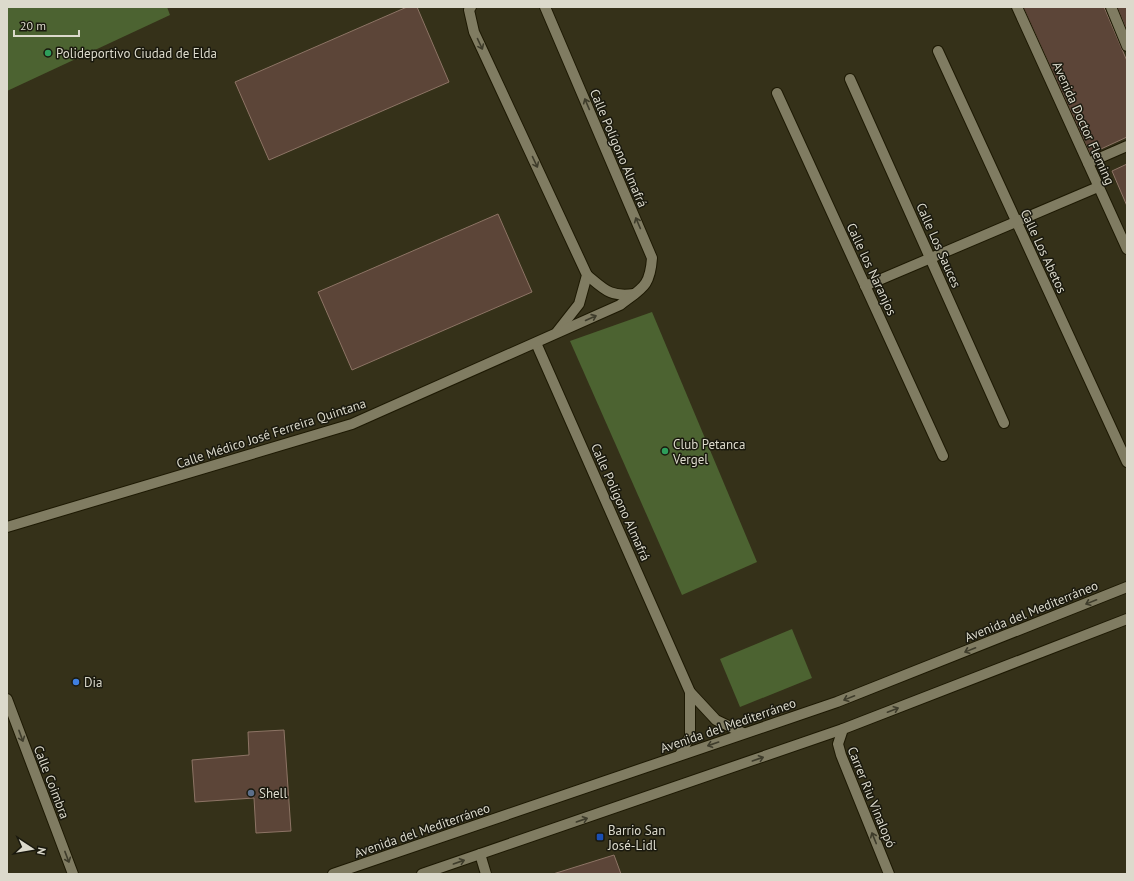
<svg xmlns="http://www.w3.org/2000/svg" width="1134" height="881" font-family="'PT Sans',sans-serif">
	<rect width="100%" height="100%" fill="#353119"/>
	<g fill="#4c6331">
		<polygon points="7,7 167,7 170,15 7,91"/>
		<polygon points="652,312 757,562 682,595 570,341"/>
		<polygon points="792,629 812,678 740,707 720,659"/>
	</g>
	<g fill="#5c4538" stroke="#8d7465">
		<polygon points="407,7 417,7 449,82 269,160 235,82"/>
		<polygon points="1023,7 1104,7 1127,61 1127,137 1090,154"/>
		<polygon points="1117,7 1127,7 1127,31"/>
		<polygon points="1127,164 1127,206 1112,171"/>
		<polygon points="498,214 532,292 352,370 318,292"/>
		<polygon points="284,730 291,831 256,833 254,798 195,802 192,760 249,755 248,732"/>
		<polygon points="614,855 621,874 553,874"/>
	</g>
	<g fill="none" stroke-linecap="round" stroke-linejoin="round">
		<g stroke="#1d1903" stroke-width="12">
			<polyline id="service" points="480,854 486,874"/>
		</g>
		<g stroke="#1d1903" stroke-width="12">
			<g id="minor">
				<polyline points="471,7 469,10 474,32 587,275 579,304 557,332"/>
				<polyline points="1111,7 1127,46"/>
				<polyline points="938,51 1127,462"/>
				<polyline points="850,79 1004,423"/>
				<polyline points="777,93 943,456"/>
				<polyline points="1088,163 1127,146"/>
				<path d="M587 275C605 290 610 297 634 294"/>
				<polyline points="865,286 1098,187"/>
				<polyline points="536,343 690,692 716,720 743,733"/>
				<path d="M7 527 352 424 620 305C642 288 650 287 652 258L545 7"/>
				<polyline points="7,699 73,874"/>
				<polyline points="843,729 838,744 841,755 889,874"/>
				<polyline points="680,755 690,736 690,692"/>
			</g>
		</g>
		<g stroke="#1d1903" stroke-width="12">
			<g id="tertiary">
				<polyline points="1017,7 1127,249"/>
				<polyline points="333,874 837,702 1127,587"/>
				<polyline points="422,874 843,729 1127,619"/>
			</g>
		</g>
		<use href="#service" stroke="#807c62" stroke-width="10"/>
		<use href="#minor" stroke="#807c62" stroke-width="10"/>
		<use href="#tertiary" stroke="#807c62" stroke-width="10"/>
	</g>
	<defs><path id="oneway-shaft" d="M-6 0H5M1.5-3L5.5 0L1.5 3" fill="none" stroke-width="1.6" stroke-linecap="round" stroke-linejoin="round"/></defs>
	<g stroke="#3e3c2b">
		<use href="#oneway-shaft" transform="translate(480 44) rotate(65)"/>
		<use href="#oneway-shaft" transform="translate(587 104) rotate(-113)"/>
		<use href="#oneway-shaft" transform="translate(535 162) rotate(65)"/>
		<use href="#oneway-shaft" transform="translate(638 223) rotate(-113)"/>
		<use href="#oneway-shaft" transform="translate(591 318) rotate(-24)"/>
		<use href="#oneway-shaft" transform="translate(1091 602) rotate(158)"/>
		<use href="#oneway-shaft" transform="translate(970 650) rotate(158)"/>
		<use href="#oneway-shaft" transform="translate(849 698) rotate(158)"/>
		<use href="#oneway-shaft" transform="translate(893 710) rotate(-21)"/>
		<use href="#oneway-shaft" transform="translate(21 736) rotate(70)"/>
		<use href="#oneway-shaft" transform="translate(713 744) rotate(161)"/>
		<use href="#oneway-shaft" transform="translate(758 759) rotate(-19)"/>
		<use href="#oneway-shaft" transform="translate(582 820) rotate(-19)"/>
		<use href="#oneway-shaft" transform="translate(874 838) rotate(-112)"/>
		<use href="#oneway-shaft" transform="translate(67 857) rotate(69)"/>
		<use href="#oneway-shaft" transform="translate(459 862) rotate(-19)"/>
	</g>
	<g fill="#2e9e5b" stroke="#1a190e" stroke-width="1.5">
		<circle cx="48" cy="53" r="4"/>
		<circle cx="665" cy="451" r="4"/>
	</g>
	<circle fill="#3f7fe0" stroke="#1a190e" stroke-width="1.5" cx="76" cy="682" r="4"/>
	<circle fill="#5c6f8a" stroke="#1a190e" stroke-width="1.5" cx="251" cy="793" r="4"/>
	<rect fill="#1a4fb4" stroke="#1a190e" stroke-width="1.5" x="596" y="833" width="8" height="8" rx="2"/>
	<g text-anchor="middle" stroke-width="3" stroke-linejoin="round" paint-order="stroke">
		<g font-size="13" fill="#dcdacc" stroke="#1a190e" text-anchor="start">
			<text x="56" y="58">Polideportivo Ciudad de Elda</text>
			<text x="673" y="449">Club Petanca<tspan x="673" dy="15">Vergel</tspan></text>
			<text x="84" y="687">Dia</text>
			<text x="259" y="798">Shell</text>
			<text x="608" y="835">Barrio San<tspan x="608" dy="15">José-Lidl</tspan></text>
		</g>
		<g font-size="13" fill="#dcdacc" stroke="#1a190e">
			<text transform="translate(1084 123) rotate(66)" y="5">Avenida Doctor Fleming</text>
			<text transform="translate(619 148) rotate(67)" y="5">Calle Polígono Almafrá</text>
			<text transform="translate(939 245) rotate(66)" y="5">Calle Los Sauces</text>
			<text transform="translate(1044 251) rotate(65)" y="5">Calle Los Abetos</text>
			<text transform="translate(872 269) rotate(65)" y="5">Calle los Naranjos</text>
			<text transform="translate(271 433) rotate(-18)" y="5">Calle Médico José Ferreira Quintana</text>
			<text transform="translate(621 502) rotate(66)" y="5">Calle Polígono Almafrá</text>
			<text transform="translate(1031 611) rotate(-22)" y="5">Avenida del Mediterráneo</text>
			<text transform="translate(728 725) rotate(-19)" y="5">Avenida del Mediterráneo</text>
			<text transform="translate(52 782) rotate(69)" y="5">Calle Coimbra</text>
			<text transform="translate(872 797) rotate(68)" y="5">Carrer Riu Vinalopó</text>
			<text transform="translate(422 830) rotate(-19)" y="5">Avenida del Mediterráneo</text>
		</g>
	</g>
	<rect width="1134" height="881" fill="none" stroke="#dcdacc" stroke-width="16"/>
	<g transform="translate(32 849) rotate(102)" stroke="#1a190e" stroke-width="3" paint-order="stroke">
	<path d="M0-3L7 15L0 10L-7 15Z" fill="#dcdacc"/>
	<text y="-6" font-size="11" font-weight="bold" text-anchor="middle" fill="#dcdacc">N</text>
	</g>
	<path d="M14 30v6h65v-6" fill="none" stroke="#dcdacc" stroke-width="2"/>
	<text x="20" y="30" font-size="12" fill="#dcdacc" stroke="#1a190e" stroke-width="3" paint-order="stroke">20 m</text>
</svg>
